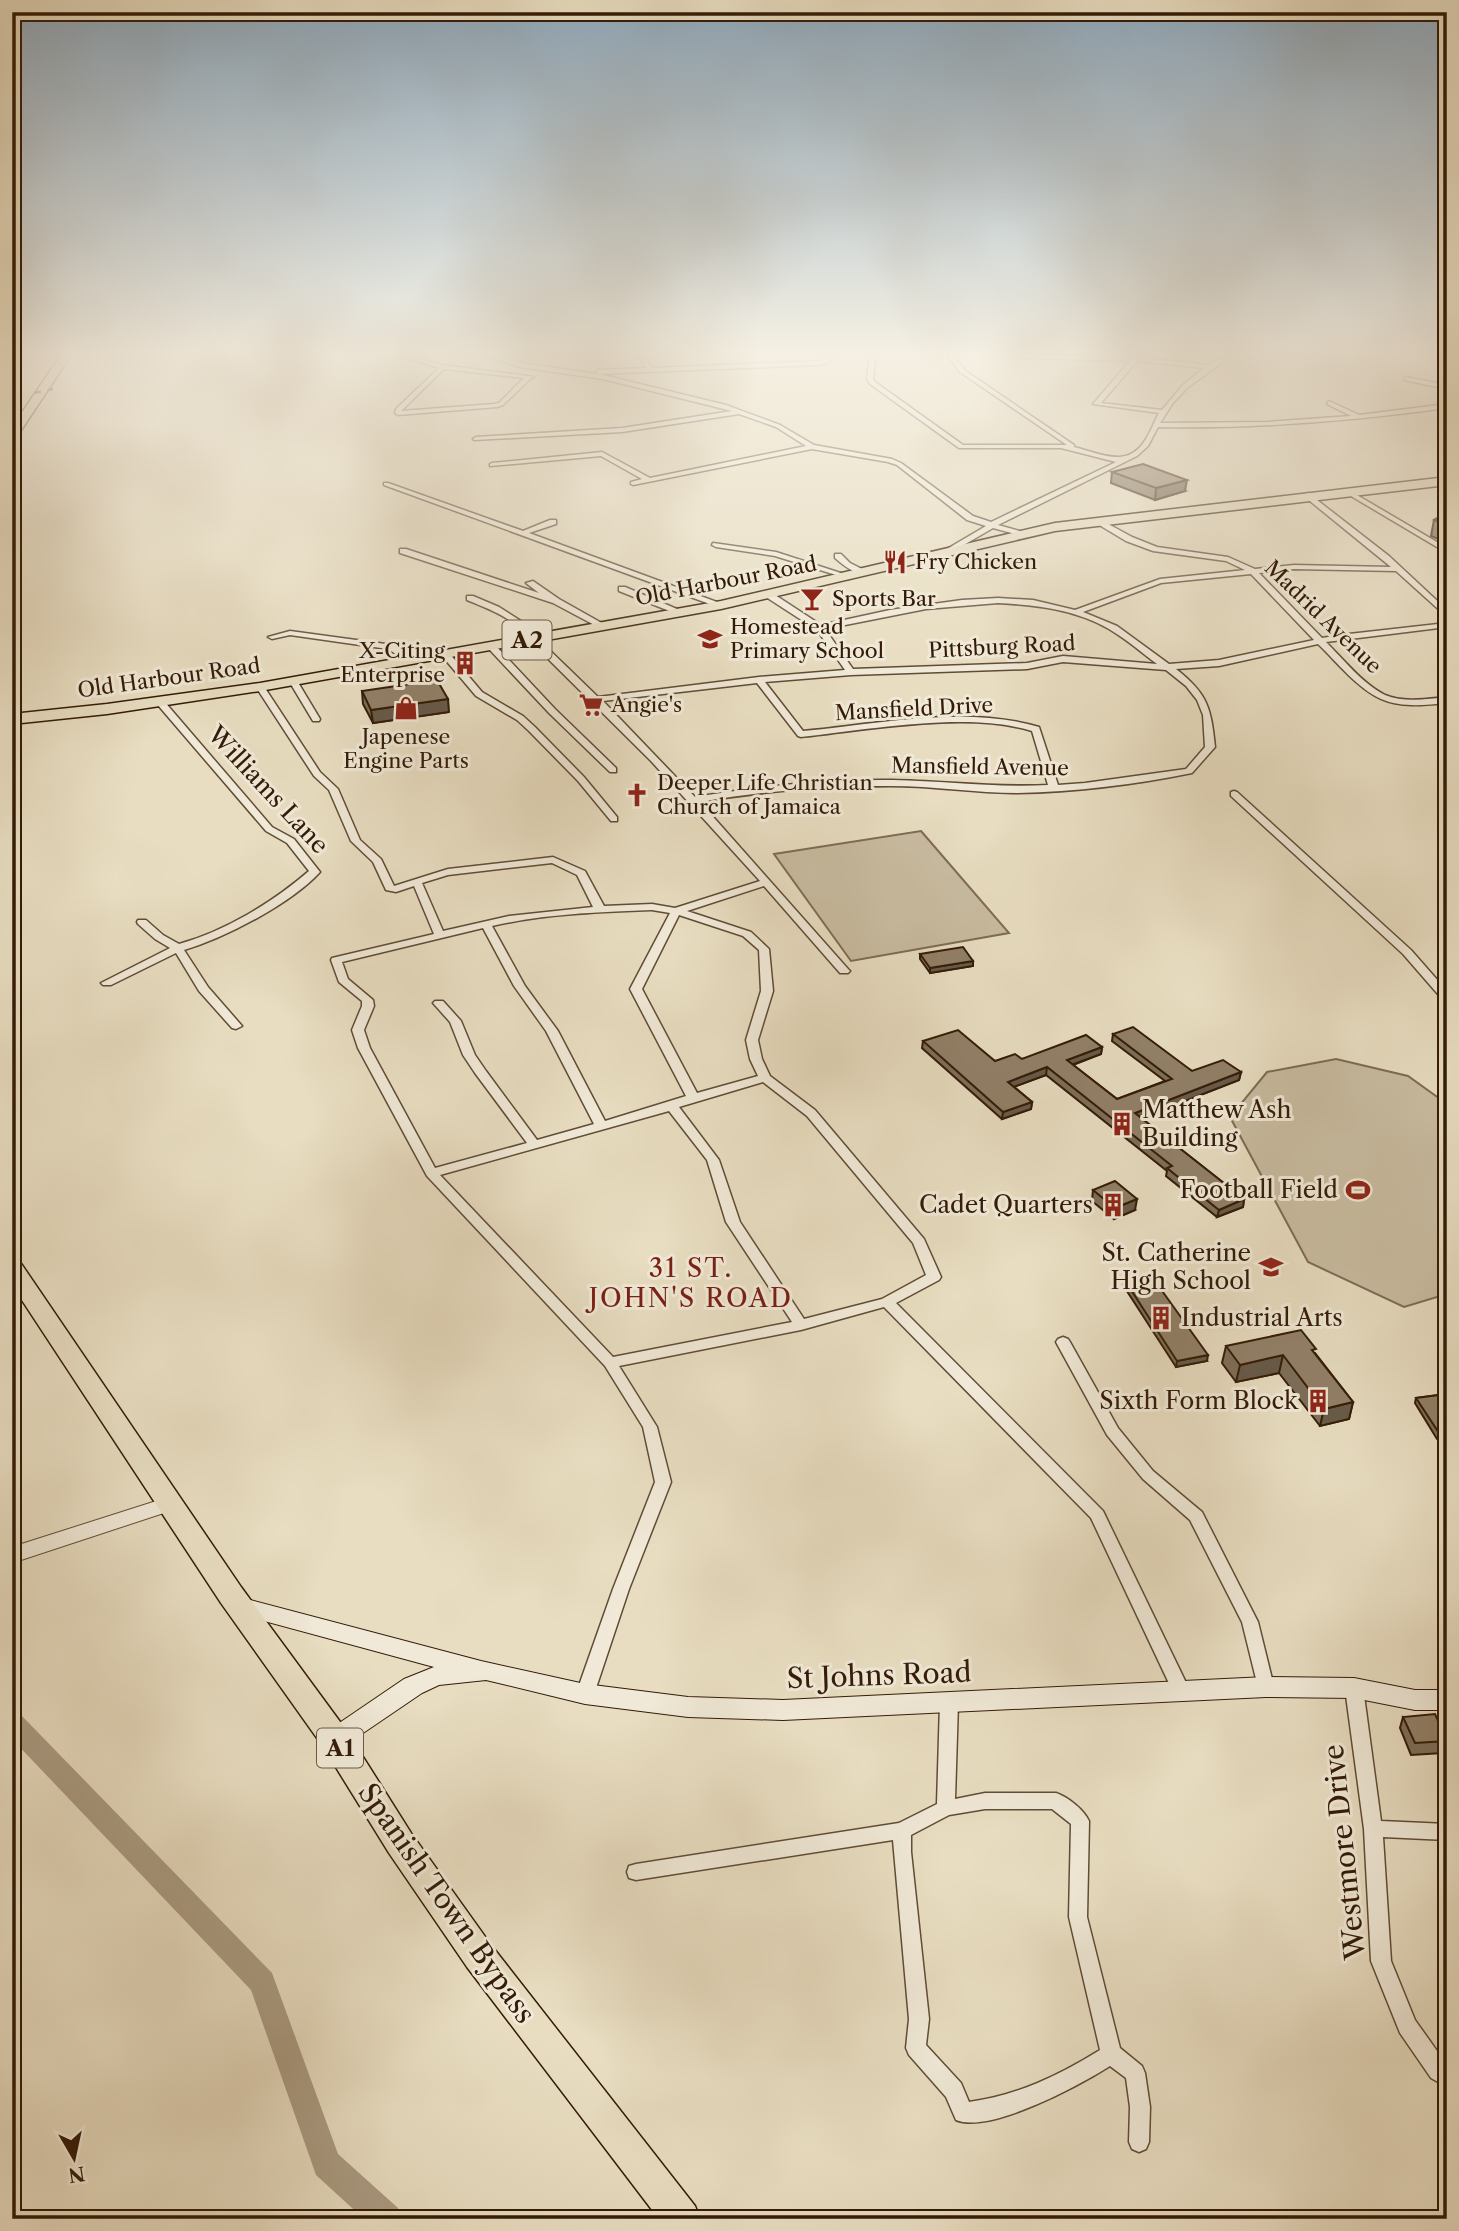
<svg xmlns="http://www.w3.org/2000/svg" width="1459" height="2231" font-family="'Libre Caslon Text',serif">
	<rect width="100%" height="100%" fill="#e8ddc1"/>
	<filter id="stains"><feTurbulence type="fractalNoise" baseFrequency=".00286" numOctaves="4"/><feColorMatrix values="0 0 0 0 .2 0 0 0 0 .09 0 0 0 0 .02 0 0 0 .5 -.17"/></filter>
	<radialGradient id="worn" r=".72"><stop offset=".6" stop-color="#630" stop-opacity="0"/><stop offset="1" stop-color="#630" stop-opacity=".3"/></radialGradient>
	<g fill="#c9bca1" stroke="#7e6c54" stroke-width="2">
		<polygon points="921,831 1009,933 851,961 774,854"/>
		<polygon points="1336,1059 1408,1076 1447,1104 1447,1294 1404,1307 1308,1262 1230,1117 1267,1072"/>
	</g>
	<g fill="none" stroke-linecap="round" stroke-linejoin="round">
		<polygon fill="#aa9b82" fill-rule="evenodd" points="12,1712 21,1715 272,1973 338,2154 398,2208 402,2219 364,2219 316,2175 251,1990 12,1739"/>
		<g stroke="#604c36" stroke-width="3">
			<g id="minor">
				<path d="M397 355H406L443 365 534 377 530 379 503 405 497 407 398 415 395 413 396 409 439 368ZM444 369 524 378 499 403 494 404 401 411Z"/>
				<path d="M482 355H491L521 363 603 375 726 405 780 425 814 445 892 459 901 463 973 516 991 522 1116 462 1061 448H959L870 384 867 379 870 355H876L873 379 875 382 963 445H1067L960 372 947 355H953L964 370 1074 445V447C1102 454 1128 469 1146 439 1151 431 1154 422 1159 413L1093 404 1130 361 998 357 995 355 1135 357 1209 365 1226 355H1233L1188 387 1173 403 1160 423 1267 422 1351 416 1327 404 1329 401 1359 415 1447 404V408C1351 421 1256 429 1158 427L1148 446 1137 456 998 525 1023 532V536L993 528 950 553 946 551 947 549 986 526 967 520 897 465 888 462 812 449 633 485 631 484V482L642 479 601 456 490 466V464L492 463 602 452 650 478 806 446 776 427 739 414 622 432 474 440 473 439 476 437 622 428 732 411 603 379 520 367ZM1137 361 1204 368 1183 385 1162 410 1101 403Z"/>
				<polygon points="638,355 644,355 652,368 819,361 826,360 828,355 834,355 830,362 819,365 598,374 595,372 598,370 646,368"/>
				<polygon points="1406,377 1447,385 1447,389 1404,380"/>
				<polygon points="384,483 388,483 523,531 550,520 556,520 556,524 529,533 725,605 718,607 384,485"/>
				<polygon points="1346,491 1350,491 1447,548 1447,553 1346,493"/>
				<path d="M1308 493 1389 556 1447 610V617L1396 571 1294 569 1259 573 1322 638 1340 635 1447 623V627L1326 642C1344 660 1363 684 1385 695 1404 703 1427 699 1447 697V703C1426 705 1401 708 1381 699 1357 688 1337 662 1318 644L1219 666 1176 669C1208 694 1211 708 1215 747L1192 773C1138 784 1074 792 1018 793 976 793 933 786 891 786 826 786 763 791 700 802L848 969 850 971 848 973H840L764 886 687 911 751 932 769 949 773 991 758 1040 762 1059 770 1076 815 1110 924 1239 941 1277 939 1280 896 1303 1103 1511 1190 1691 1187 1696 1181 1698 1175 1696 1091 1518 884 1307 801 1330 619 1366 657 1427 671 1482 629 1589 594 1694 591 1699 585 1701 579 1699 576 1694 613 1589 655 1482 643 1427 605 1366 427 1176 358 1048 352 1030 362 1006V1001L339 982 331 960 332 958 434 934 414 886 396 892 386 890 373 862 351 841 329 790 314 776 256 687 263 685 320 772 338 789 360 840 381 859 394 886 448 869 553 857 585 871 604 906 652 904 675 908 760 881 651 761 530 641C515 618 491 610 467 600V596H473L499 607 524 623 536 637 598 697 759 677 845 670 817 630 766 597V593H772L821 625 890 610 962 600 998 598 1033 600 1075 610 1160 579 1245 570 1226 561 1153 551 1126 541 1096 523V519H1099L1132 537 1157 547 1228 557 1255 569 1294 565 1391 567 1305 497 1304 495ZM1251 574 1314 640 1219 660 1169 664 1117 626 1083 612 1161 583ZM998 603C1035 605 1075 609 1109 629 1126 639 1141 652 1157 664L1063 656 1027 663 853 669 825 629 926 609ZM1063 662 1166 670 1186 686 1197 700 1203 715 1205 747 1186 769 1085 783 1058 785 1039 727C966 705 878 724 803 731L765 682 851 675 1027 669ZM757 683 798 736 801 737C869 730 967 711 1032 731L1048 785C996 788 945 781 893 780 827 779 761 786 695 797L603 701ZM552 863 577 875 593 907 509 916 443 931 422 883 448 875ZM652 910 670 913 630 989 686 1096 605 1121 558 1031 525 986 492 926C544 914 599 912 652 910ZM679 915 743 936 759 950 761 991 746 1040 750 1059 758 1076 697 1093 642 989ZM483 928 514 986 546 1031 594 1124 537 1140 486 1071 475 1055 461 1021 443 1001H435L433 1003 450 1022 463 1055 475 1073 527 1143 435 1168 370 1048 364 1030 374 1006 373 1000 348 979 342 962ZM763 1082 807 1116 913 1243 926 1275 882 1299 804 1319 740 1222 719 1160 679 1107ZM669 1111 707 1160 726 1222 792 1322 613 1357 440 1175Z"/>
				<polygon points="713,543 776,552 853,577 849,579 775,556 716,547 712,545"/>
				<polygon points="400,549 406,549 539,593 526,583 533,581 559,599 607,626 600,628 553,603 400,553"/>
				<path d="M835 554H841L850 563 870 573C859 578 844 566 835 558Z"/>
				<polygon points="619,587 625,587 684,612 677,614 619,591"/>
				<polygon points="290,631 393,645 405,652 411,661 404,663 399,656 388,649 290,635 272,639 268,637"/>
				<polygon points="489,645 495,645 555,709 616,768 616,772 610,772 549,713 489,649"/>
				<polygon points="443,653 449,653 482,692 523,716 535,727 584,777 617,817 617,821 611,821 578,781 529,731 517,720 476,696 443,657"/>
				<polygon points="290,679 296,679 320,719 319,721 313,721 289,681"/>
				<path d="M160 699 163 700 272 827 294 839 320 872C292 903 225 938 184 950L208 987 242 1026 236 1029 232 1028 199 991 176 953 111 985H103L101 983 170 948 155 939 138 924 137 922 138 920H146L163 935 179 944C226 931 273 902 309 871L287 843 266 831 157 704V700Z"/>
				<polygon points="1234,791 1237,792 1411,950 1447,991 1447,1001 1443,1000 1403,954 1231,796 1231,792"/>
				<polygon points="1063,1337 1068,1339 1070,1342 1118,1428 1153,1471 1202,1512 1258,1622 1274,1687 1272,1692 1266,1694 1260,1692 1258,1687 1242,1622 1190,1520 1143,1479 1107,1435 1056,1342 1058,1339"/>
				<polygon points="1354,1681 1360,1683 1363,1688 1381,1821 1447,1824 1447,1840 1383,1837 1391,1961 1415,2020 1447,2065 1447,2087 1431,2078 1400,2033 1371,1961 1364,1829 1345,1688 1348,1683"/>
				<path d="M949 1696 955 1698 958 1703 955 1799 985 1793H1056C1068 1797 1084 1810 1089 1821L1087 1917 1120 2048 1142 2066 1145 2073 1150 2107 1149 2142 1146 2149 1139 2152 1132 2149 1129 2142 1130 2107 1126 2078 1110 2066C1080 2085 990 2134 956 2120L946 2097 909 2055 906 2048 909 2019 893 1840 636 1880 629 1878 627 1872 629 1866 636 1864 899 1823 937 1804 940 1703 943 1698ZM985 1809H1052L1071 1824 1069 1917 1100 2050C1058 2076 1018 2095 969 2102L961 2083 926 2045 929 2019 911 1852V1835L949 1815Z"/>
			</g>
		</g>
		<g stroke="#604c36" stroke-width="2">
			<polygon id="tertiary" points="172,1496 179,1498 182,1503 179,1508 12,1563 12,1547"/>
		</g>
		<g stroke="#331b07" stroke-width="2">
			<polygon id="secondary" points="239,1597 481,1661 585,1684 688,1697 783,1700 1266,1677 1354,1678 1415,1690 1447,1690 1447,1710 1415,1710 1354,1698 1266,1697 783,1720 688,1717 585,1704 486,1680 439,1685 422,1693 344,1746 335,1749 326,1746 323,1739 326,1732 404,1679 434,1667 231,1612 227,1606 231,1600"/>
		</g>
		<g stroke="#331b07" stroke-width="3">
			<g id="primary">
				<polygon points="61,355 71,355 16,438 12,439 12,427"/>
				<polygon points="1447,477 1447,485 1055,531 721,609 260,691 107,714 12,724 12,714 107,704 260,683 721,601 1055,523"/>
				<polygon points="12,1260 20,1262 241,1587 346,1730 411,1833 491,1945 695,2206 700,2219 659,2219 467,1967 389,1853 324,1748 221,1603 12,1285"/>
			</g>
		</g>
		<use href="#minor" fill="#f0e9d7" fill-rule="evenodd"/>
		<use href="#tertiary" fill="#f0e9d7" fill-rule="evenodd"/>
		<use href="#secondary" fill="#f0e9d7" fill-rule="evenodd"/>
		<use href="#primary" fill="#e8ddc1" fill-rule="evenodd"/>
		<polyline stroke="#331b07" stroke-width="2.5" stroke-dasharray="7 7" stroke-linecap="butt" points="34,393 53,389"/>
	</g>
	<g fill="#7d6e59" stroke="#331b07" stroke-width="2">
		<polygon points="1112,472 1185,491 1155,500 1111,483"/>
		<polygon points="1447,513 1447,543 1431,536 1434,520"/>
		<polygon points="362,691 449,712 373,723 363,704"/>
		<polygon points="920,954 973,961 973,966 930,973 920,959"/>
		<polygon points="1113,1034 1192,1071 1241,1072 1239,1080 1141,1118 1244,1199 1243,1207 1217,1217 1166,1176 1167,1171 1046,1075 1014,1087 1032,1102 1031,1109 1002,1119 922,1048 923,1041 995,1061 1022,1059 1102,1047 1101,1054 1073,1065 1117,1099 1165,1081 1112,1041"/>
		<polygon points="1093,1190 1135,1210 1114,1219 1092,1201"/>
		<polygon points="1124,1279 1207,1361 1176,1367 1123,1285"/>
		<polygon points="1226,1346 1315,1353 1353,1402 1349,1419 1320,1426 1279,1373 1236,1382 1222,1363"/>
		<polygon points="1447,1394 1447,1438 1437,1439 1415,1403 1416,1398"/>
		<polygon points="1403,1717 1447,1740 1443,1753 1411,1755 1400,1728"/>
	</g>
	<g fill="#665a49" stroke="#331b07" stroke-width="2">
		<polygon points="1187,480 1185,491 1155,500 1156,488"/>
		<polygon points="448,699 449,712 373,723 371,710"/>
		<polygon points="973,961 973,966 930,973 930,968"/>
		<polygon points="1102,1047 1101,1054 1066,1067 1067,1060"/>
		<polygon points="1047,1067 1046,1075 1008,1089 1008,1082"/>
		<polygon points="1241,1072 1239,1080 1134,1121 1135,1113"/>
		<polygon points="1032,1102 1031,1109 1002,1119 1003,1112"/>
		<polygon points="1137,1199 1135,1210 1114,1219 1115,1208"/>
		<polygon points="1244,1199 1243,1207 1217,1217 1219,1210"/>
		<polygon points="1208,1355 1207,1361 1176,1367 1177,1361"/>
		<polygon points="1283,1355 1279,1373 1236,1382 1240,1365"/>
		<polygon points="1353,1402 1349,1419 1320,1426 1324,1409"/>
	</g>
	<g fill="#918068" stroke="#331b07" stroke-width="2">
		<polygon points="1143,464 1187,480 1156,488 1112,472"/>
		<polygon points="1447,513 1447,526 1434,520"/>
		<polygon points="437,680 448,699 371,710 362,691"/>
		<polygon points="963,947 973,961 930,968 920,954"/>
		<polygon points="1133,1027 1192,1071 1223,1060 1241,1072 1135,1113 1244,1199 1219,1210 1167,1168 1172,1166 1047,1067 1008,1082 1032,1102 1003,1112 923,1041 958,1030 995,1061 1015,1054 1022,1059 1086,1035 1102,1047 1067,1060 1117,1099 1172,1079 1113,1034"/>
		<polygon points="1115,1181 1137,1199 1115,1208 1093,1190"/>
		<polygon points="1150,1274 1208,1355 1177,1361 1124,1279"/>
		<polygon points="1301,1330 1316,1349 1312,1350 1353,1402 1324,1409 1283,1355 1240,1365 1226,1346"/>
		<polygon points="1447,1394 1447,1432 1439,1433 1416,1398"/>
		<polygon points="1435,1714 1447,1741 1415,1743 1403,1717"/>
	</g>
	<linearGradient id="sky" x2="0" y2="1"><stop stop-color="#8faabf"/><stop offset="0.53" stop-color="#f5f0e3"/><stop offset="1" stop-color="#f5f0e3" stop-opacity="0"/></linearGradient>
	<rect width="1459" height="667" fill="url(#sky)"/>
	<defs>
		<g id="restaurant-bare" transform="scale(1.89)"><path d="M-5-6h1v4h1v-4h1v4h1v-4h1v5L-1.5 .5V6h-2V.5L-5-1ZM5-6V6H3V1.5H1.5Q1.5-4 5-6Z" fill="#8f2418" stroke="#f0e9d7" stroke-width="2.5" paint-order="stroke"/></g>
		<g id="bar-bare" transform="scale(1.89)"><path d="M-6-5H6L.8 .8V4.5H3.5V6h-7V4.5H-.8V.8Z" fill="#8f2418" stroke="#f0e9d7" stroke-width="2.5" paint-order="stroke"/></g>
		<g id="school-bare" transform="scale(1.89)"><path d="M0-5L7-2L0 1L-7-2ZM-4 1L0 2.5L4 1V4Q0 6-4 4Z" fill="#8f2418" stroke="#f0e9d7" stroke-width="2.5" paint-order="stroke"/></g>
		<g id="building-bare" transform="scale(1.89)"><path d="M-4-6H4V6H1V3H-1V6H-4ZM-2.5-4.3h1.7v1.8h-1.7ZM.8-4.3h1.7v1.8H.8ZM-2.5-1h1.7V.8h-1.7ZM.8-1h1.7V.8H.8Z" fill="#8f2418" stroke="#f0e9d7" stroke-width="2.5" paint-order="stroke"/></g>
		<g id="supermarket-bare" transform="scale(1.89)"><path d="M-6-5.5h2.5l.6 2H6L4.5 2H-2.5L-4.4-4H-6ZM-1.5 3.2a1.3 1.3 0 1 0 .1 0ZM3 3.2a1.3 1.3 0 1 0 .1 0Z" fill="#8f2418" stroke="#f0e9d7" stroke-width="2.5" paint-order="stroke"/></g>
		<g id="shop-bare" transform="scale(1.89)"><path d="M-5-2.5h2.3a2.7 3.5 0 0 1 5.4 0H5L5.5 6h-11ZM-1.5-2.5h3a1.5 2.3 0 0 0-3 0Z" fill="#8f2418" stroke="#f0e9d7" stroke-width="2.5" paint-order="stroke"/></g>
		<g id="church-bare" transform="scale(1.89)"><path d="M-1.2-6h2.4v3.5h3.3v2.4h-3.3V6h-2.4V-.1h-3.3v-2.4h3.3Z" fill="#8f2418" stroke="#f0e9d7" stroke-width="2.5" paint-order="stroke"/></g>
		<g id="stadium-bare" transform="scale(1.89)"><path d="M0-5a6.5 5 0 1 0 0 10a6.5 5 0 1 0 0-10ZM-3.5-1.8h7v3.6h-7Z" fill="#8f2418" stroke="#f0e9d7" stroke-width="2.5" paint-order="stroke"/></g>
	</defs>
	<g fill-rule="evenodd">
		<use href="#restaurant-bare" x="895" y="562"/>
		<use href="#bar-bare" x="812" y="599"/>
		<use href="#school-bare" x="710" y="639"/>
		<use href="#building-bare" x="465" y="663"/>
		<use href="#supermarket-bare" x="591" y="705"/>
		<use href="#shop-bare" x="406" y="708"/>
		<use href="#church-bare" x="637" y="795"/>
		<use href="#building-bare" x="1122" y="1124"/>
		<use href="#stadium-bare" x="1358" y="1190"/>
		<use href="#building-bare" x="1113" y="1205"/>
		<use href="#school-bare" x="1271" y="1267"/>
		<use href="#building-bare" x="1161" y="1318"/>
		<use href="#building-bare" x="1318" y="1401"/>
	</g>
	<g text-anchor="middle" stroke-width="6" stroke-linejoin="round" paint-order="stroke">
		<g font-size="21" fill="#331b07" stroke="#f0e9d7" text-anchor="start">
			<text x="915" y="569">Fry Chicken</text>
			<text x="832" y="606">Sports Bar</text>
			<text x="730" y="634">Homestead<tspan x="730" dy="24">Primary School</tspan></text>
			<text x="445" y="658" text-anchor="end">X-Citing<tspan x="445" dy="24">Enterprise</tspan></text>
			<text x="611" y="712">Angie's</text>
			<text x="406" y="744" text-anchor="middle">Japenese<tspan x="406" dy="24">Engine Parts</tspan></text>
			<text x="657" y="790">Deeper Life Christian<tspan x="657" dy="24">Church of Jamaica</tspan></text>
		</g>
		<g font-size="21" fill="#331b07" stroke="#f0e9d7">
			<text transform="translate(726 581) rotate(-11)" y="7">Old Harbour Road</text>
			<text transform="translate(1323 617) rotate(44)" y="7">Madrid Avenue</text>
			<text transform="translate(1002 647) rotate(-3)" y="7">Pittsburg Road</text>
			<text transform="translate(169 678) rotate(-8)" y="7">Old Harbour Road</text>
			<text transform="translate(914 709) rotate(-3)" y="7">Mansfield Drive</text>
			<text transform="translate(980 767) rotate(1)" y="7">Mansfield Avenue</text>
		</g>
		<g fill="#f0e9d7" stroke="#6c5945" stroke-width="2">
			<rect x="502.5" y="620.5" width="49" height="39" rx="5"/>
			<rect x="317" y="1728.5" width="46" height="39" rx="5"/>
		</g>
		<g font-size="23" font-weight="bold" fill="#331b07">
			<text x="527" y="648">A2</text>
			<text x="340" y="1756">A1</text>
		</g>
		<g font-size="24" fill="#331b07" stroke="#f0e9d7">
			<text transform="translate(268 790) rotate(47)" y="8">Williams Lane</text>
		</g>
		<g font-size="24" fill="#331b07" stroke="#f0e9d7" text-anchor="end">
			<text x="1142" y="1118" text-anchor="start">Matthew Ash<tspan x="1142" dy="28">Building</tspan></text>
			<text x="1338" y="1198">Football Field</text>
			<text x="1093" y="1213">Cadet Quarters</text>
			<text x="1251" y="1261">St. Catherine<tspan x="1251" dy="28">High School</tspan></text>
			<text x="1181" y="1326" text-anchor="start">Industrial Arts</text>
			<text x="1298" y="1409">Sixth Form Block</text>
		</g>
		<g font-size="26" letter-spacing="2" fill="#7a1f14" stroke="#f0e9d7">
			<text x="691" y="1277">31 ST.<tspan x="691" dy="30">JOHN'S ROAD</tspan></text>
		</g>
		<g font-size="28" fill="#331b07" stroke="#f0e9d7">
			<text transform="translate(879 1675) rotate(-2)" y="10">St Johns Road</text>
			<text transform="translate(1344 1852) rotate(-96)" y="10">Westmore Drive</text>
			<text transform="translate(447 1903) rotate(55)" y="10">Spanish Town Bypass</text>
		</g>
	</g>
	<rect width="1459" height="2231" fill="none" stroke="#e8ddc1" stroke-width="42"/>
	<rect x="14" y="14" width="1431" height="2203" fill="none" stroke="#331b07" stroke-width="3.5"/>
	<rect x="21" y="21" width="1417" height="2189" fill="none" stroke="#331b07" stroke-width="2"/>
	<g transform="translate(74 2158) rotate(171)" stroke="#f0e9d7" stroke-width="5" paint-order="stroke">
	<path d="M0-5L12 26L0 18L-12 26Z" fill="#331b07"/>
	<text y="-10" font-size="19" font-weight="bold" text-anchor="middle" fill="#331b07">N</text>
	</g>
	<rect width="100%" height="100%" filter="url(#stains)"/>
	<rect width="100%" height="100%" fill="url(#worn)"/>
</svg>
